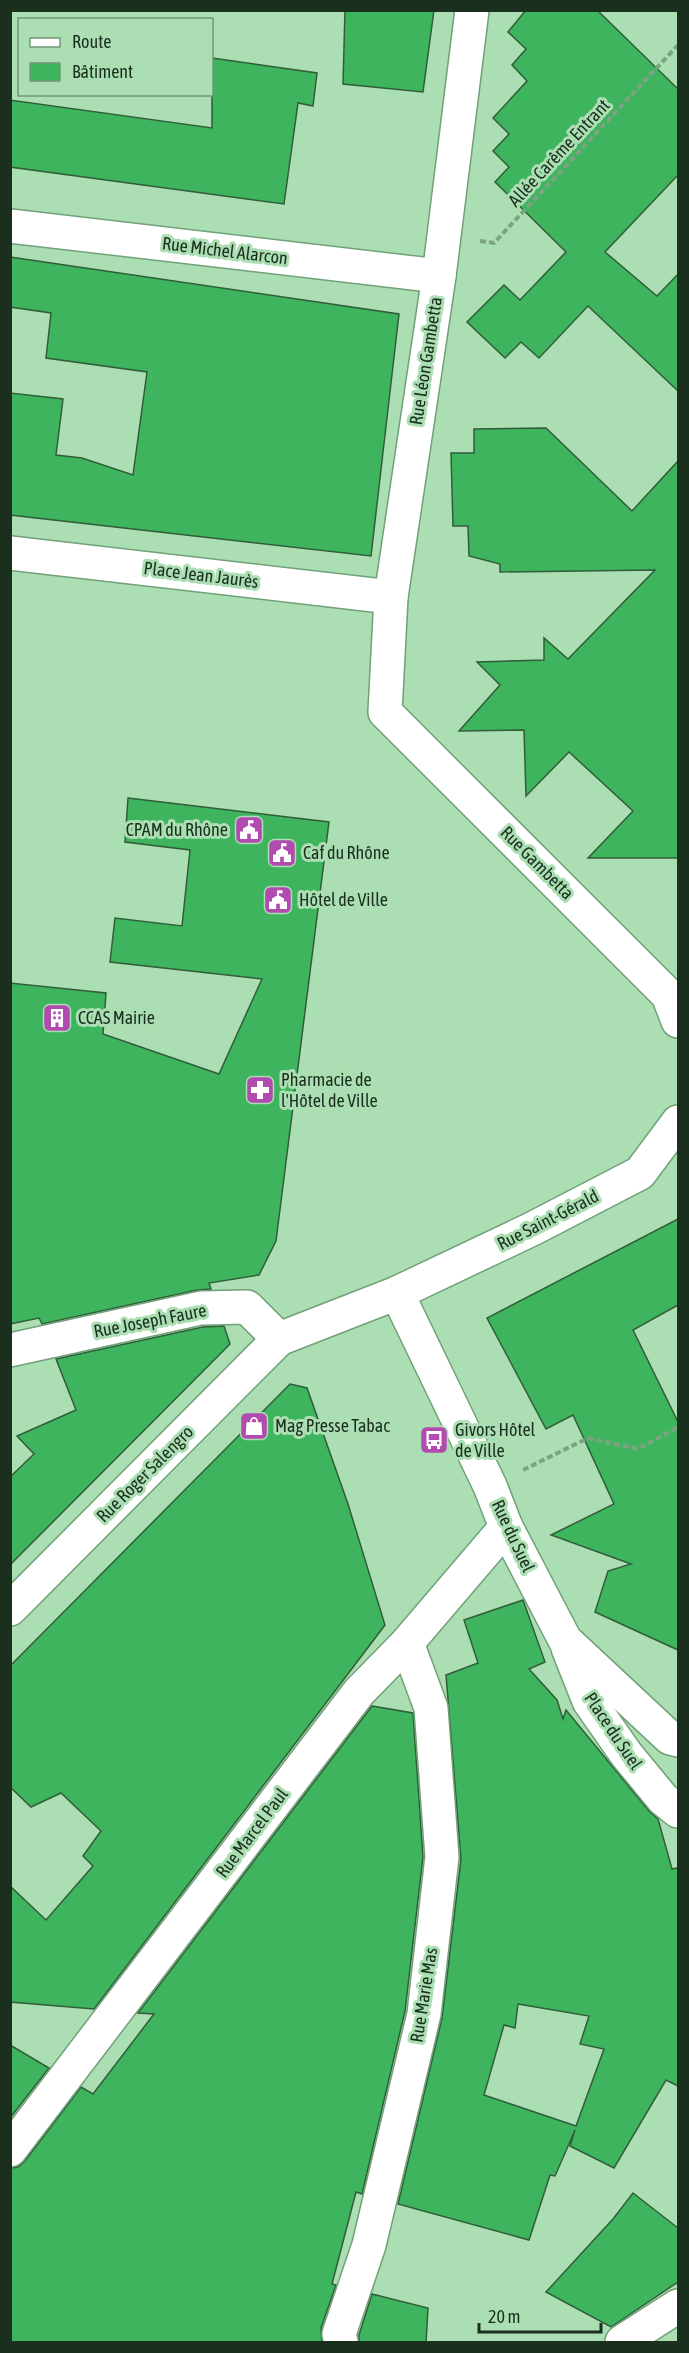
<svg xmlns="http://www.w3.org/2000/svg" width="689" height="2353" font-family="'Asap Condensed',sans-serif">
	<rect width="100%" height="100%" fill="#abdeb2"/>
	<g fill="#3db45d" stroke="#305e39" stroke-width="1.5" fill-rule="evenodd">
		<polygon points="345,10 434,10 423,92 343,84"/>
		<polygon points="526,10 597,10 678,89 678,175 605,252 657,296 678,274 678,391 588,306 539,358 521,342 505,358 467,322 504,285 520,300 566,252 495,182 509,167 493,151 509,134 493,118 527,81 512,65 526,49 508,32"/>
		<polygon points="212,58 317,73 313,106 298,103 284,204 10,167 10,100 212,128"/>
		<polygon points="10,257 399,314 371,556 10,515 10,393 63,399 56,455 82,458 133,475 147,372 46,358 51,313 10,307"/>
		<polygon points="546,428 632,511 678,461 678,858 588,858 633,811 569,752 526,796 524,730 459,731 500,685 477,662 544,660 544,638 568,659 655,570 500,572 500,564 469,556 468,526 453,526 451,453 474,453 474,429"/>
		<polygon points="128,798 329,822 276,1241 259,1275 209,1283 211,1289 197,1290 42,1324 39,1318 10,1324 10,983 106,993 103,1034 219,1074 262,979 110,962 115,918 182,926 190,850 125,842"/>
		<polygon points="678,1219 678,1305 633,1330 678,1422 678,1650 595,1612 608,1571 631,1564 551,1535 614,1504 573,1415 546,1429 487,1318"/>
		<polygon points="224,1326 230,1344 10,1565 10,1477 34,1454 17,1436 76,1410 56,1359 203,1327"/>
		<polygon points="290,1384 307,1388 348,1504 385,1625 94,2009 10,2002 10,1886 46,1920 93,1866 83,1856 101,1831 61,1793 31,1807 10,1787 10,1666"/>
		<path d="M523 1600 545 1662 529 1669 557 1700 563 1719 566 1710 649 1811 658 1819 672 1869 678 1868V2086L666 2080 614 2168 570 2146 575 2130 555 2176 550 2175 529 2240 398 2204 442 2018 461 1859 446 1675 478 1663 464 1620ZM518 2004 589 2016 580 2044 604 2049 576 2126 484 2095 504 2025 515 2028Z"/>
		<polygon points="372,1706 413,1713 423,1857 405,2011 362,2194 356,2192 332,2284 336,2285 321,2328 322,2343 10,2343 10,2168 18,2167 25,2161 81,2087 93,2094 154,2014 138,2013"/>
		<polygon points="10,2045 49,2068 10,2118"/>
		<polygon points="633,2193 678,2228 678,2282 611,2327 546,2292 613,2219"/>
		<polygon points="372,2294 428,2308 426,2343 359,2343 359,2335"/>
	</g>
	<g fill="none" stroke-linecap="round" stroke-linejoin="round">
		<g stroke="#70a178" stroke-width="36">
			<g id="street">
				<polyline points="472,10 439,276 391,597 385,712 668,995 678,1021"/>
				<polyline points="10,226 439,276"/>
				<polyline points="10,553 391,597"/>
				<polyline points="397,1293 490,1486 506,1527 565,1640 670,1738 678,1740"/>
				<polyline points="10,1350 201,1308 247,1307 279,1339"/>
				<polyline points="10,1609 279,1339 397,1293 532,1229 640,1173 678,1122"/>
				<polyline points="568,1648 589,1701 626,1754 663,1799 678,1811"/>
				<polyline points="10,2150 359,1692 407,1643 506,1527"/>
				<polyline points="341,2342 339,2334 369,2245 424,2014 442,1857 431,1708 407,1643"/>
				<polyline points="622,2342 678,2306"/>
			</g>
		</g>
		<g stroke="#7ca482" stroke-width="4" stroke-dasharray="6 3" stroke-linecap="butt">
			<polyline points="480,241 494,243 678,45"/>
			<polyline points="523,1470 588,1438 638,1449 678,1427"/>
		</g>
		<use href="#street" stroke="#fff" stroke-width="33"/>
	</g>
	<defs>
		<g id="civic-square" transform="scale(1.5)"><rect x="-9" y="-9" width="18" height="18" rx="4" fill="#b24baf" stroke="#abdeb2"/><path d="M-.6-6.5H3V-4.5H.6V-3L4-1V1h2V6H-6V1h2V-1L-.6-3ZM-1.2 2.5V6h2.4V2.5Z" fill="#fff"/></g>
		<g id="building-square" transform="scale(1.5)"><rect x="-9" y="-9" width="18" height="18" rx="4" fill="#b24baf" stroke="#abdeb2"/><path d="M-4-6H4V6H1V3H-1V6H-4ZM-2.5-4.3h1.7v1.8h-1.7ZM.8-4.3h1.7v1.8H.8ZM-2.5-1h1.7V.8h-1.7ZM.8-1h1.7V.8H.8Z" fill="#fff"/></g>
		<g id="pharmacy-square" transform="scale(1.5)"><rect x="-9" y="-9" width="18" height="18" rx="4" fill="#b24baf" stroke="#abdeb2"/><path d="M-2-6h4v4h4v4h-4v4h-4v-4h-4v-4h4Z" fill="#fff"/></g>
		<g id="shop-square" transform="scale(1.5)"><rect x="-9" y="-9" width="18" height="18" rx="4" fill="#b24baf" stroke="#abdeb2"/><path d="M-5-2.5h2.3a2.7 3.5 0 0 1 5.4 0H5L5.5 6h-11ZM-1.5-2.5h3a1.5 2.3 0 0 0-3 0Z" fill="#fff"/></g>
		<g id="bus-square" transform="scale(1.5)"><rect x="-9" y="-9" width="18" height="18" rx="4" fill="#b24baf" stroke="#abdeb2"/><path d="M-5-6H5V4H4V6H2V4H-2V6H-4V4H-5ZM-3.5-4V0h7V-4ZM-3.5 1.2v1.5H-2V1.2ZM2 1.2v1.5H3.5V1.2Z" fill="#fff"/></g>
	</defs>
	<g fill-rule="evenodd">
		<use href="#civic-square" x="249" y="830"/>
		<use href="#civic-square" x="282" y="853"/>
		<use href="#civic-square" x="278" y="900"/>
		<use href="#building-square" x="57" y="1018"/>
		<use href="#pharmacy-square" x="260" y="1090"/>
		<use href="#shop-square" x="254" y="1426"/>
		<use href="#bus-square" x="434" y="1440"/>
	</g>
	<g text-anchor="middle" stroke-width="6" stroke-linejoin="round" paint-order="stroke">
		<g font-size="18" fill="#1b2f1f" stroke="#abdeb2">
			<text transform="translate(559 153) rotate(-47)" y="6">Allée Carême Entrant</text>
			<text transform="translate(225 251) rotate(7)" y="6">Rue Michel Alarcon</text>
			<text transform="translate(426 361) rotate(-81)" y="6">Rue Léon Gambetta</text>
			<text transform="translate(201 575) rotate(7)" y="6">Place Jean Jaurès</text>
			<text transform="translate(537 863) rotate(45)" y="6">Rue Gambetta</text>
			<text transform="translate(548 1220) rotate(-27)" y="6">Rue Saint-Gérald</text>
			<text transform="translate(150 1321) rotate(-11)" y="6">Rue Joseph Faure</text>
			<text transform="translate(145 1474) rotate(-45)" y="6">Rue Roger Salengro</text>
			<text transform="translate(513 1536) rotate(65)" y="6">Rue du Suel</text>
			<text transform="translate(613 1731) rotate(56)" y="6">Place du Suel</text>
			<text transform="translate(252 1833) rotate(-53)" y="6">Rue Marcel Paul</text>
			<text transform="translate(424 1995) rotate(-81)" y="6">Rue Marie Mas</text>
		</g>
		<g font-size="18" fill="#1b2f1f" stroke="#abdeb2" text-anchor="start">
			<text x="228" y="836" text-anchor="end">CPAM du Rhône</text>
			<text x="303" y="859">Caf du Rhône</text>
			<text x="299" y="906">Hôtel de Ville</text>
			<text x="78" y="1024">CCAS Mairie</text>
			<text x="281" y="1086">Pharmacie de<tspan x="281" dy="21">l'Hôtel de Ville</tspan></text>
			<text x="275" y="1432">Mag Presse Tabac</text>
			<text x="455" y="1436">Givors Hôtel<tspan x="455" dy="21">de Ville</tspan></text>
		</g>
	</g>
	<rect width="689" height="2353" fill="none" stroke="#1b2f1f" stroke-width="24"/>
	<rect x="18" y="18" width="195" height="78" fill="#abdeb2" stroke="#719877" stroke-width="1.5"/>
	<rect x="30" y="38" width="30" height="9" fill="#ffffff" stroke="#719877" stroke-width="1.5"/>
	<text x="72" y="48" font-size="18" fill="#1b2f1f">Route</text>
	<rect x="30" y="63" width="30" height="18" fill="#3db45d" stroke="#719877" stroke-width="1.5"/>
	<text x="72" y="78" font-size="18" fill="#1b2f1f">Bâtiment</text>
	<path d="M479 2323v9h122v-9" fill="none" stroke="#1b2f1f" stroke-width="3"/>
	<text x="488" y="2323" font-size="18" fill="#1b2f1f" stroke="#abdeb2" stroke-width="4.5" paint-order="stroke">20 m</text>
</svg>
